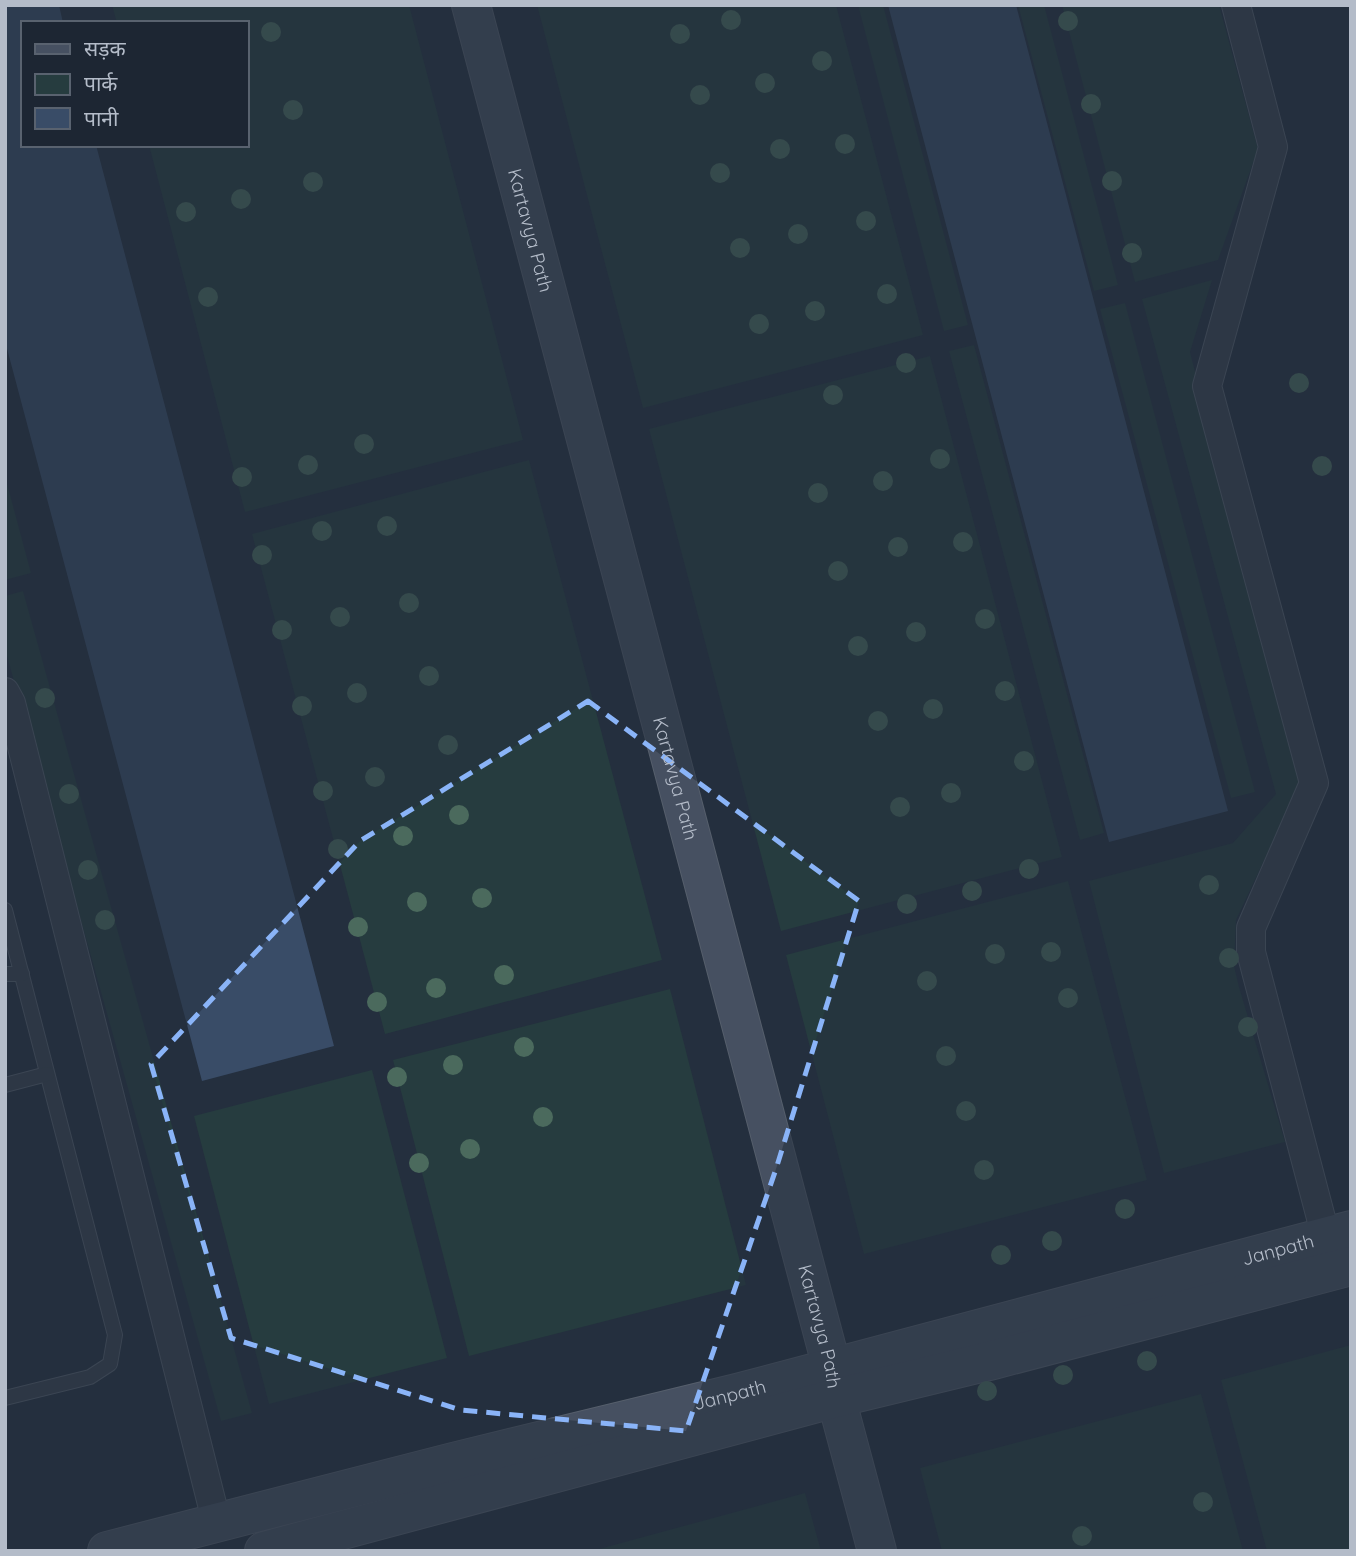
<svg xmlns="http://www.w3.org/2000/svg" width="1356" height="1556" font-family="Quicksand,'Noto Sans Devanagari',sans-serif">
	<rect width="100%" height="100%" fill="#242f3e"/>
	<g fill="#263c3f">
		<polygon points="112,5 409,5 523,440 245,512 149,145 247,145 247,23 117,23"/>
		<polygon points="537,5 836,5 923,335 643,408"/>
		<polygon points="858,5 883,5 968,325 944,331"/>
		<polygon points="1018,5 1044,5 1118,285 1094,291"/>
		<polygon points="1062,5 1219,5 1258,149 1218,260 1135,282"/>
		<polygon points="1212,280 1190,352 1300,784 1236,920 1234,966 1239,987 1285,1142 1164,1173 1089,881 1233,843 1276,794 1142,299"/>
		<polygon points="1125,303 1255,792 1231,798 1100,309"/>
		<polygon points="974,345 1104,833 1080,840 949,351"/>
		<polygon points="930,356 1062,857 781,931 649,429"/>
		<polygon points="529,460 662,960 385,1034 252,534"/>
		<polygon points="5,476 31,573 5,580"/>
		<polygon points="23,591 252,1413 221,1421 5,649 5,596"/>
		<polygon points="1068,881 1147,1180 864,1254 786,955"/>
		<polygon points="670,989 746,1285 469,1356 393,1060"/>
		<polygon points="372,1070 447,1358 269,1404 194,1116"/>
		<polygon points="1351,1345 1351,1551 1267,1551 1221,1380"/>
		<polygon points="1201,1394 1243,1551 942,1551 920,1468"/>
		<polygon points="805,1493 821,1551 592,1551"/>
	</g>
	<g fill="#394c67">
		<polygon points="5,5 59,5 63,23 23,23 23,145 96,145 334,1046 202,1081 5,341"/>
		<polygon points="888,5 1016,5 1228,811 1109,842"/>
	</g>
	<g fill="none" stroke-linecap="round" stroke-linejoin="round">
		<g stroke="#565f6c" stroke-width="16">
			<g id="service">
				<polyline points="5,910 115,1335 110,1364 90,1377 5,1398"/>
				<polyline points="5,974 22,974"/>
				<polyline points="5,1085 47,1074"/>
			</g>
		</g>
		<g stroke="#565f6c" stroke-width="30">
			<g id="minor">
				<polyline points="1236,5 1273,147 1207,386 1314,783 1251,928 1251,952 1326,1237"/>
				<polyline points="5,692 11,703 217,1524"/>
			</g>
		</g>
		<g stroke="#565f6c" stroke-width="40">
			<g id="secondary">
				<path id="s1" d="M471 5 832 1368 836 1398 877 1551"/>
				<path id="s2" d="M107 1551 453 1462 737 1393 1351 1230"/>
				<polyline points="264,1551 836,1398 993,1360 1351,1266"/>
			</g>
		</g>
		<use href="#service" stroke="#38414e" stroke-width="14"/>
		<use href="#minor" stroke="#38414e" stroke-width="28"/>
		<use href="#secondary" stroke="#465061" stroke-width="38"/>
	</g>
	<g fill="#4b6a5d">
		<circle cx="731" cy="20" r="10"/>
		<circle cx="1068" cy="21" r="10"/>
		<circle cx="271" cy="32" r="10"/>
		<circle cx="680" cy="34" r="10"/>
		<circle cx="822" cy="61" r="10"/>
		<circle cx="765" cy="83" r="10"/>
		<circle cx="700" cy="95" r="10"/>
		<circle cx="1091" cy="104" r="10"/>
		<circle cx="293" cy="110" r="10"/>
		<circle cx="845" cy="144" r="10"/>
		<circle cx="780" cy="149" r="10"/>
		<circle cx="720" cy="173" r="10"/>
		<circle cx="1112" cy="181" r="10"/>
		<circle cx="313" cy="182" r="10"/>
		<circle cx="241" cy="199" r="10"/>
		<circle cx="186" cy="212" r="10"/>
		<circle cx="866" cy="221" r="10"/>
		<circle cx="798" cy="234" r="10"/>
		<circle cx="740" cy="248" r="10"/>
		<circle cx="1132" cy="253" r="10"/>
		<circle cx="887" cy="294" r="10"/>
		<circle cx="208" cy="297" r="10"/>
		<circle cx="815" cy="311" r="10"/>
		<circle cx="759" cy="324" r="10"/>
		<circle cx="906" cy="363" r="10"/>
		<circle cx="1299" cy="383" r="10"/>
		<circle cx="833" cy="395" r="10"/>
		<circle cx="364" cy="444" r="10"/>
		<circle cx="940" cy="459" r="10"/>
		<circle cx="308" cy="465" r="10"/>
		<circle cx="1322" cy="466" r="10"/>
		<circle cx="242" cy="477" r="10"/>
		<circle cx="883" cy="481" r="10"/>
		<circle cx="818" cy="493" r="10"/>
		<circle cx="387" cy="526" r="10"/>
		<circle cx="322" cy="531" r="10"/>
		<circle cx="963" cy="542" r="10"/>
		<circle cx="898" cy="547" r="10"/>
		<circle cx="262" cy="555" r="10"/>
		<circle cx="838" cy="571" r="10"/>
		<circle cx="409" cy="603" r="10"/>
		<circle cx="340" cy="617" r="10"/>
		<circle cx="985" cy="619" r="10"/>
		<circle cx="282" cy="630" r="10"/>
		<circle cx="916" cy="632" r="10"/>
		<circle cx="858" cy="646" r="10"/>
		<circle cx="429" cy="676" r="10"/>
		<circle cx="1005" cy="691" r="10"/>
		<circle cx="357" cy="693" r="10"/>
		<circle cx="45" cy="698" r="10"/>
		<circle cx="302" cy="706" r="10"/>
		<circle cx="933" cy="709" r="10"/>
		<circle cx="878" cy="721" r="10"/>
		<circle cx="448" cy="745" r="10"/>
		<circle cx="1024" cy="761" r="10"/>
		<circle cx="375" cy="777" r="10"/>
		<circle cx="323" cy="791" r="10"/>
		<circle cx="951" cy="793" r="10"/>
		<circle cx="69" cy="794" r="10"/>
		<circle cx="900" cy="807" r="10"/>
		<circle cx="459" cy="815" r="10"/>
		<circle cx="403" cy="836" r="10"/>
		<circle cx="338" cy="849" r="10"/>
		<circle cx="1029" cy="869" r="10"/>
		<circle cx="88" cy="870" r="10"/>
		<circle cx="1209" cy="885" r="10"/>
		<circle cx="972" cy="891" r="10"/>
		<circle cx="482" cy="898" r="10"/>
		<circle cx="417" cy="902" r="10"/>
		<circle cx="907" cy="904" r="10"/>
		<circle cx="105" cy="920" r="10"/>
		<circle cx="358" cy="927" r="10"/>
		<circle cx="1051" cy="952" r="10"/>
		<circle cx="995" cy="954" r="10"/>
		<circle cx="1229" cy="958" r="10"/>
		<circle cx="504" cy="975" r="10"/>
		<circle cx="927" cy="981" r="10"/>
		<circle cx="436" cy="988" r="10"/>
		<circle cx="1068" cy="998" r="10"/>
		<circle cx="377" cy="1002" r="10"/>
		<circle cx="1248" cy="1027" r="10"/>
		<circle cx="524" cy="1047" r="10"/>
		<circle cx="946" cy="1056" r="10"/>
		<circle cx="453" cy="1065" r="10"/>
		<circle cx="397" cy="1077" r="10"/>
		<circle cx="966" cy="1111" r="10"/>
		<circle cx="543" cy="1117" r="10"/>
		<circle cx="470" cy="1149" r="10"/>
		<circle cx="419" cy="1163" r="10"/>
		<circle cx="984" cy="1170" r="10"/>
		<circle cx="1125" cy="1209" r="10"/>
		<circle cx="1052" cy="1241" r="10"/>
		<circle cx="1001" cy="1255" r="10"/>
		<circle cx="1147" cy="1361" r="10"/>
		<circle cx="1063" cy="1375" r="10"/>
		<circle cx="987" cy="1391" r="10"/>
		<circle cx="1203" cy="1502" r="10"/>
		<circle cx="1082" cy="1536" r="10"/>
	</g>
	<path d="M0 0H1356V1556H0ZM588 701 859 901 776 1169 686 1431 461 1410 231 1338 151 1064 360 841Z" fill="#242f3e" fill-opacity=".55" fill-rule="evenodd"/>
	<path fill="none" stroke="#8ab4f8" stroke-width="5" stroke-dasharray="14 9" stroke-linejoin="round" d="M588 701 859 901 776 1169 686 1431 461 1410 231 1338 151 1064 360 841Z"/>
	<g text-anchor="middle" stroke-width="5" stroke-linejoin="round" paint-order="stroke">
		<g font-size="19" fill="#b4bcc9" stroke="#1d2633">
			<text dy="7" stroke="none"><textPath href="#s1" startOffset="233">Kartavya Path</textPath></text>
			<text dy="7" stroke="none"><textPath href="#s1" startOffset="800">Kartavya Path</textPath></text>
			<text dy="7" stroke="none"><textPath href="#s2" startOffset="1209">Janpath</textPath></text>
			<text dy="7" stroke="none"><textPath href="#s1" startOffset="1367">Kartavya Path</textPath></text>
			<text dy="7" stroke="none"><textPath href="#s2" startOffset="642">Janpath</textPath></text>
		</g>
	</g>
	<rect width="1356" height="1556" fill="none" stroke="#b4bcc9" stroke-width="14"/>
	<rect x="21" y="21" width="228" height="126" fill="#1d2633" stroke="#59626f" stroke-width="2"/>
	<rect x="35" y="44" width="35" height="10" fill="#465061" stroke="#59626f" stroke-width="2"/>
	<text x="84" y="56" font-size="21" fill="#b4bcc9">सड़क</text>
	<rect x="35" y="74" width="35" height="21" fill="#263c3f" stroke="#59626f" stroke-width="2"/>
	<text x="84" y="91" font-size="21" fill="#b4bcc9">पार्क</text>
	<rect x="35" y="108" width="35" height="21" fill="#394c67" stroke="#59626f" stroke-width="2"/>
	<text x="84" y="126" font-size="21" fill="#b4bcc9">पानी</text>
</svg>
